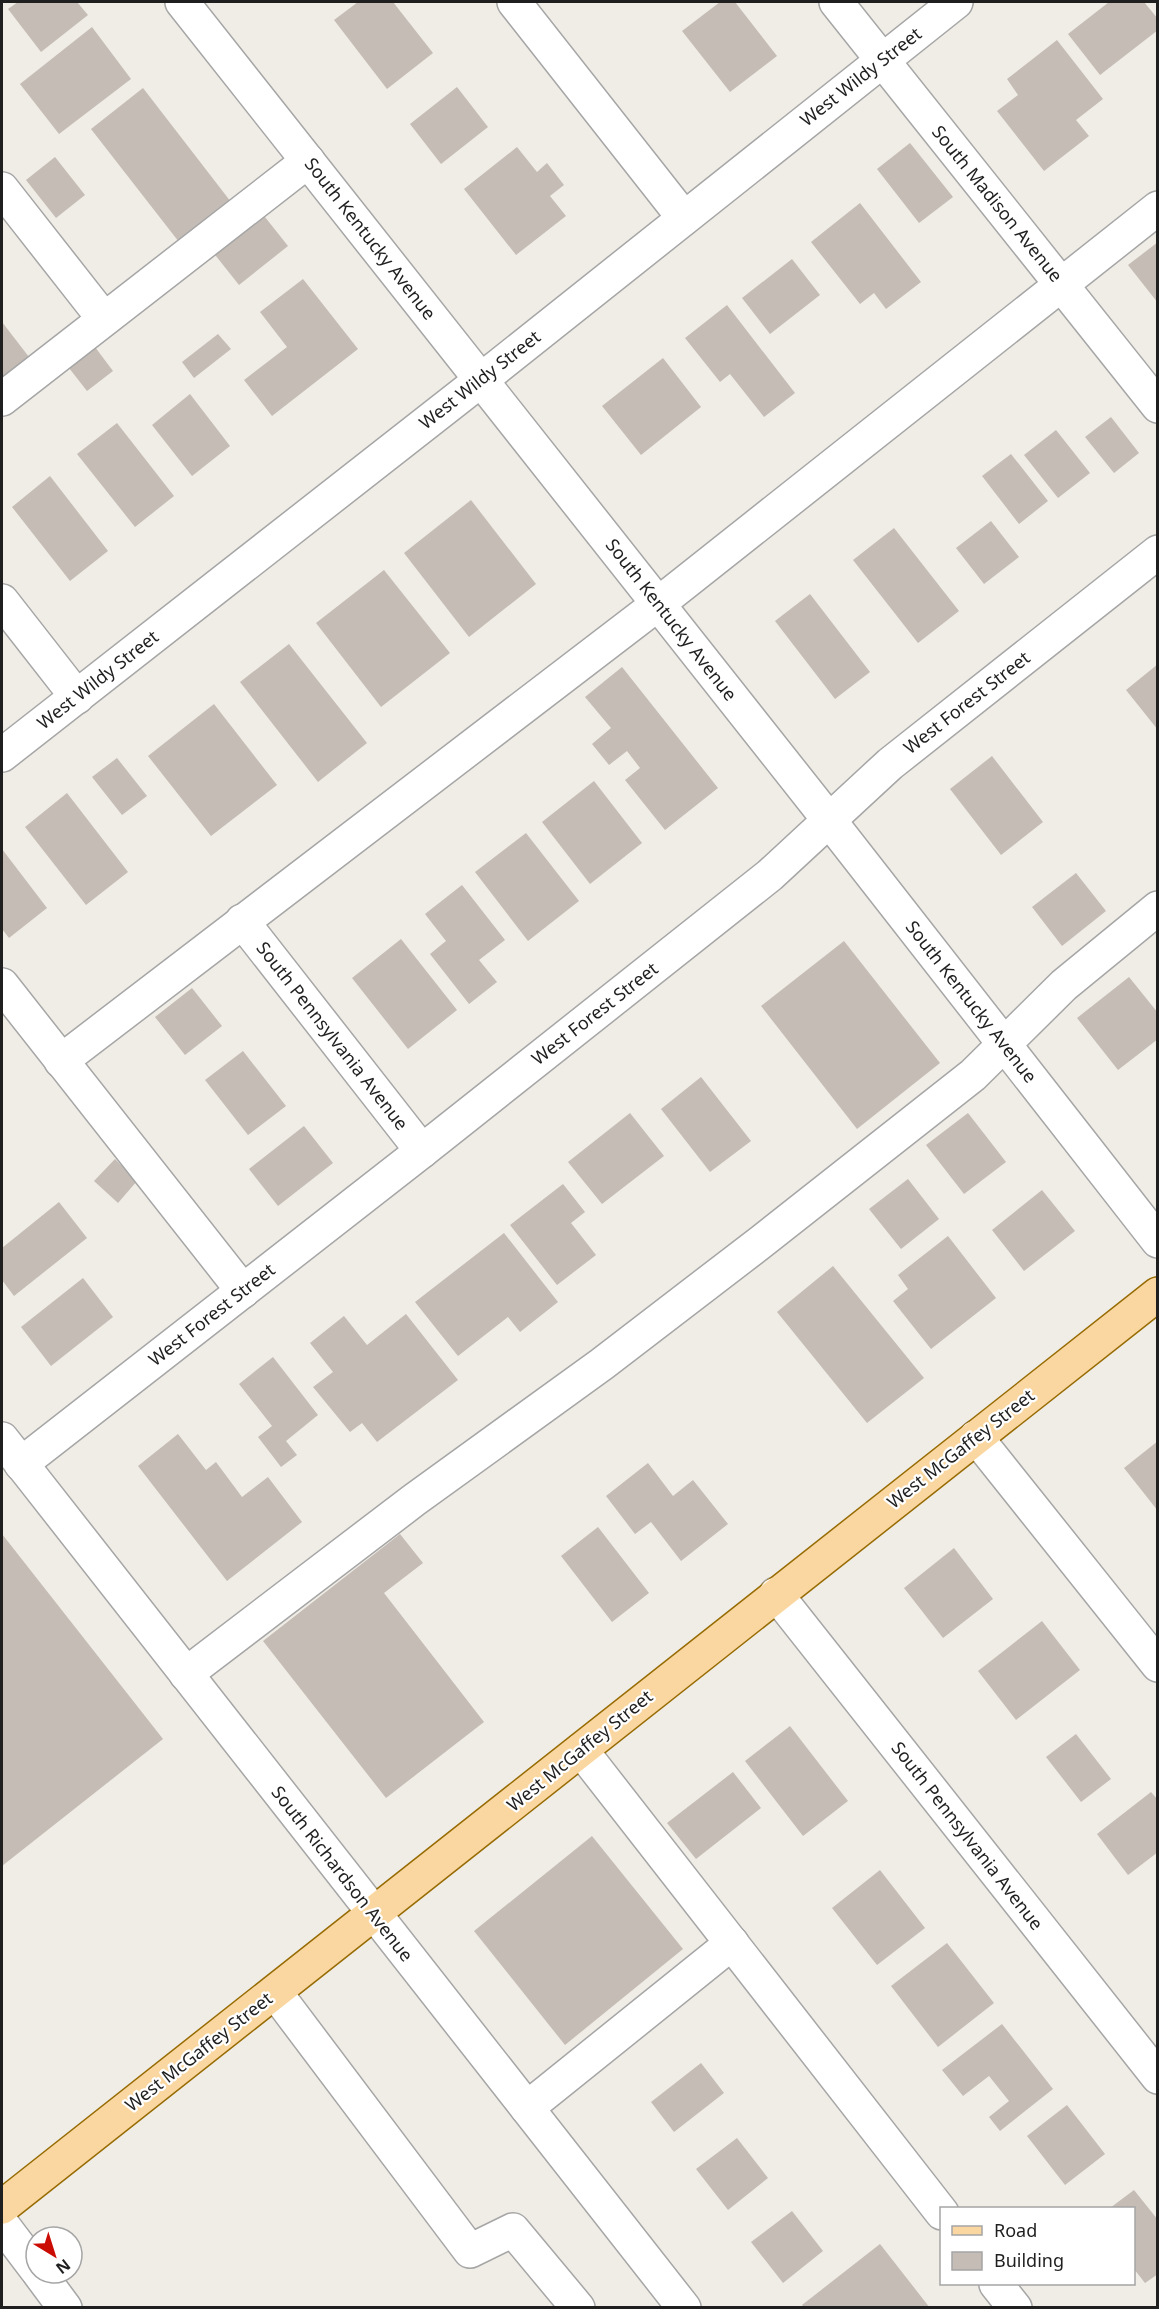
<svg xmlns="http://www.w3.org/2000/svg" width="1159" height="2309" font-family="'Noto Sans',sans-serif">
	<rect width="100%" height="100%" fill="#f0ede6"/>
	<g fill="#c4bcb5">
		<polygon points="18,2 77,2 88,15 41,52 8,9"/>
		<polygon points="358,2 393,2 433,53 387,89 334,20"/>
		<polygon points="720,2 735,2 777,56 730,92 682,31"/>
		<polygon points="1109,2 1144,2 1158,19 1158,30 1100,75 1068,34"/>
		<polygon points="92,27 131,79 59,134 20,84"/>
		<polygon points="1057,40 1103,99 1076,120 1089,136 1044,171 997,111 1018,95 1007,79"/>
		<polygon points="457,87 488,127 441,164 410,124"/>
		<polygon points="143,88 231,202 179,242 91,129"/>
		<polygon points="910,143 953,197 919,223 877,169"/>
		<polygon points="517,147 537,172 547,163 564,185 550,196 566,216 516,255 464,189"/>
		<polygon points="55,157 85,195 56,218 26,180"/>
		<polygon points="860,203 921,282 886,309 874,293 860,304 811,242"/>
		<polygon points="261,212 288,246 239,285 212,251"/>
		<polygon points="1158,242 1158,303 1128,265"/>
		<polygon points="792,259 820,295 770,334 742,298"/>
		<polygon points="303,279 358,349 272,416 244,380 287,347 260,312"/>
		<polygon points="727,305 795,393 764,417 730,374 720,382 685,338"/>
		<polygon points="2,322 29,357 2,378"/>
		<polygon points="218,334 231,349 194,378 182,362"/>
		<polygon points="95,347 113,371 87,391 69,368"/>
		<polygon points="663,358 701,407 641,455 602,406"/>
		<polygon points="190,394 230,446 192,476 152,425"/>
		<polygon points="1111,417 1139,453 1114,473 1085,437"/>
		<polygon points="117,423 174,496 135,527 77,454"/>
		<polygon points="1056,430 1090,473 1058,498 1024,455"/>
		<polygon points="1011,454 1048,501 1019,524 982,476"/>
		<polygon points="50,476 108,551 70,581 12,507"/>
		<polygon points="471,500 536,584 469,637 404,553"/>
		<polygon points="991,521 1019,557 984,584 956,548"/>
		<polygon points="894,528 959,611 918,643 853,560"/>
		<polygon points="384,570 450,653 381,707 316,623"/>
		<polygon points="810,594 870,672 835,699 775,621"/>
		<polygon points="289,644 367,743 318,782 240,682"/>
		<polygon points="1158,664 1158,730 1126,690"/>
		<polygon points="622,667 718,788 665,830 625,780 640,768 627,751 609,765 592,744 611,728 585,697"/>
		<polygon points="214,704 277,785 211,836 148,756"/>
		<polygon points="992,756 1043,822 1001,855 950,789"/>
		<polygon points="117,758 147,796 122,815 92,777"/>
		<polygon points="594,781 642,843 590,884 542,822"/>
		<polygon points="67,793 128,872 86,905 25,827"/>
		<polygon points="526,833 579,901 528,941 475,872"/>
		<polygon points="2,849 47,908 9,938 2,929"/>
		<polygon points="1076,873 1106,911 1062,946 1032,907"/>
		<polygon points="462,885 505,940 479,960 497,982 469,1004 430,954 446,941 425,914"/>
		<polygon points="401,939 457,1010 408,1049 352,978"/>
		<polygon points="844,941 940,1063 857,1129 761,1006"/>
		<polygon points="1129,977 1158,1013 1158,1039 1118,1070 1077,1018"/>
		<polygon points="192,988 222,1026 185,1055 155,1017"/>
		<polygon points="243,1051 286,1106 248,1135 205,1080"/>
		<polygon points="701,1077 751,1141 710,1172 661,1109"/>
		<polygon points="630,1113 664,1156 602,1204 568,1162"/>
		<polygon points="968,1113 1006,1162 964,1194 926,1145"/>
		<polygon points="304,1126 333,1163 278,1206 249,1169"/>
		<polygon points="115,1159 137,1181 118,1203 94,1181"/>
		<polygon points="908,1179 939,1219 901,1249 869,1209"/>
		<polygon points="563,1184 585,1212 571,1223 596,1255 557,1285 510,1225"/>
		<polygon points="1042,1190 1075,1231 1024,1271 992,1230"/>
		<polygon points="59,1202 87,1238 14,1296 2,1280 2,1248"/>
		<polygon points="504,1233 558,1302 520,1332 508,1317 458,1356 415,1302"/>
		<polygon points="948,1236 996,1298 931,1349 893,1301 908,1289 898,1275"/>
		<polygon points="833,1266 924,1378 867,1423 777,1312"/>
		<polygon points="83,1278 113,1317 51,1366 21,1327"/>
		<polygon points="406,1314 458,1380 377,1442 362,1423 350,1432 313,1387 333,1372 310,1343 344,1316 367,1345"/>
		<polygon points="273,1357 318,1415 286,1441 297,1455 281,1467 258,1437 272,1426 239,1384"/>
		<polygon points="178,1434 206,1470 216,1462 242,1497 268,1477 302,1522 227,1581 138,1466"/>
		<polygon points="1158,1441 1158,1511 1124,1468"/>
		<polygon points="648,1463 673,1496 693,1480 728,1524 681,1561 651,1522 635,1534 606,1496"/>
		<polygon points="598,1527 649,1593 612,1622 561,1556"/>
		<polygon points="2,1534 163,1739 2,1866"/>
		<polygon points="400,1534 423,1563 384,1593 484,1722 386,1798 263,1641"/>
		<polygon points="954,1548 993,1599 943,1638 904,1588"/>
		<polygon points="1042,1621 1080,1670 1016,1720 978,1671"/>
		<polygon points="790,1726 848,1801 803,1836 745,1761"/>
		<polygon points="1076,1734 1111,1779 1081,1802 1046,1757"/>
		<polygon points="733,1772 761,1808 696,1859 667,1823"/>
		<polygon points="1151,1792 1158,1800 1158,1852 1128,1875 1097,1834"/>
		<polygon points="592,1836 683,1949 565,2045 474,1931"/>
		<polygon points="880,1870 925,1928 877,1965 832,1908"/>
		<polygon points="947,1943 994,2003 938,2047 891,1986"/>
		<polygon points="1002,2024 1053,2089 1000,2131 989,2117 1009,2101 989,2076 963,2096 942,2070"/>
		<polygon points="701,2063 724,2093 674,2132 651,2102"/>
		<polygon points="1067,2105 1105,2154 1065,2185 1027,2136"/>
		<polygon points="737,2138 768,2178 728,2210 696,2169"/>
		<polygon points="1134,2190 1158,2220 1158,2274 1145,2283 1134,2269 1134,2208 1110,2208"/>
		<polygon points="792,2211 823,2251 783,2283 751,2242"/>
		<polygon points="880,2244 930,2308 804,2308 802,2305"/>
	</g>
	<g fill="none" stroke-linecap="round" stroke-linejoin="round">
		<g stroke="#a6a6a6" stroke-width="36">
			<g id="minor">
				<polyline points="182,2 829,820 1158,1241"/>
				<polyline points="514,2 684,218"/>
				<polyline points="836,2 1158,406"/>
				<polyline points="2,189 104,319"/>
				<polyline points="2,399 308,161"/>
				<polyline points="2,601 77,697"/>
				<polyline points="2,755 481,380 956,2"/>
				<polyline points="242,921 422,1151"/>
				<polyline points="2,985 243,1291"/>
				<polyline points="61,1061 658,604 1158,208"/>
				<polyline points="976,1437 1158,1665"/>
				<polyline points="2,1439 684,2308"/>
				<polyline points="21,1464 422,1151 770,875 890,764 1158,552"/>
				<polyline points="776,1594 1158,2077"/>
				<polyline points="186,1674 414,1500 602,1364 761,1242 973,1075 1064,985 1158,908"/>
				<polyline points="581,1750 942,2213"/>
				<polyline points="275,1992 470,2251 513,2230 578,2308"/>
				<polyline points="527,2108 732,1943"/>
				<polyline points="2,2224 36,2269"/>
				<polyline points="39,2273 65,2308"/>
				<polyline points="996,2284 1015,2308"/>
			</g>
		</g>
		<g stroke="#976b03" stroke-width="36">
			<polyline id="major" points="2,2207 1158,1294"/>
		</g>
		<use href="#minor" stroke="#fff" stroke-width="33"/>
		<use href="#major" stroke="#fad7a1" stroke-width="33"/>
	</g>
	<g text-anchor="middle" stroke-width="4.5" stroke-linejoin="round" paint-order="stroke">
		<g font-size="18" fill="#1f1f1f" stroke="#fff">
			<text transform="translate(861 77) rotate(-38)" y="6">West Wildy Street</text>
			<text transform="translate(997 204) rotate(51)" y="6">South Madison Avenue</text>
			<text transform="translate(370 239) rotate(52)" y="6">South Kentucky Avenue</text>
			<text transform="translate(480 380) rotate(-38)" y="6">West Wildy Street</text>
			<text transform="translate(671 620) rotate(52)" y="6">South Kentucky Avenue</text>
			<text transform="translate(98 680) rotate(-38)" y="6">West Wildy Street</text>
			<text transform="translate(967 703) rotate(-38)" y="6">West Forest Street</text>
			<text transform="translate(971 1002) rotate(52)" y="6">South Kentucky Avenue</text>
			<text transform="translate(595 1014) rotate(-38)" y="6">West Forest Street</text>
			<text transform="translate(332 1036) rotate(52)" y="6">South Pennsylvania Avenue</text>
			<text transform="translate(212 1315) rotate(-38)" y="6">West Forest Street</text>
			<text transform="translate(961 1449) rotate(-38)" y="6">West McGaffey Street</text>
			<text transform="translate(580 1751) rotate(-39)" y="6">West McGaffey Street</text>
			<text transform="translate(967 1836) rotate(52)" y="6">South Pennsylvania Avenue</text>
			<text transform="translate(342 1874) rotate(52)" y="6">South Richardson Avenue</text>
			<text transform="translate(199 2052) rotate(-38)" y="6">West McGaffey Street</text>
		</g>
	</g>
	<rect width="1159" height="2309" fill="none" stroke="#1f1f1f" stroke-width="6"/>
	<rect x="940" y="2207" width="195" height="78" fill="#ffffff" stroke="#a5a5a5" stroke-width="1.5"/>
	<rect x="952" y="2226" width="30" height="9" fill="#fad7a1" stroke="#a5a5a5" stroke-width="1.5"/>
	<text x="994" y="2237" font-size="18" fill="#1f1f1f">Road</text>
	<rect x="952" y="2252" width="30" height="18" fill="#c4bcb5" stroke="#a5a5a5" stroke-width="1.5"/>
	<text x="994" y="2267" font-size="18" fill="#1f1f1f">Building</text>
	<g transform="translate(54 2255) rotate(142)"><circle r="28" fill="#ffffff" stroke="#a5a5a5" stroke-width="1.5"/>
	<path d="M0-4.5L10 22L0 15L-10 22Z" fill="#ca0c05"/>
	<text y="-9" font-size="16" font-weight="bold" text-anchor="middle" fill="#1f1f1f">N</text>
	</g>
</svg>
